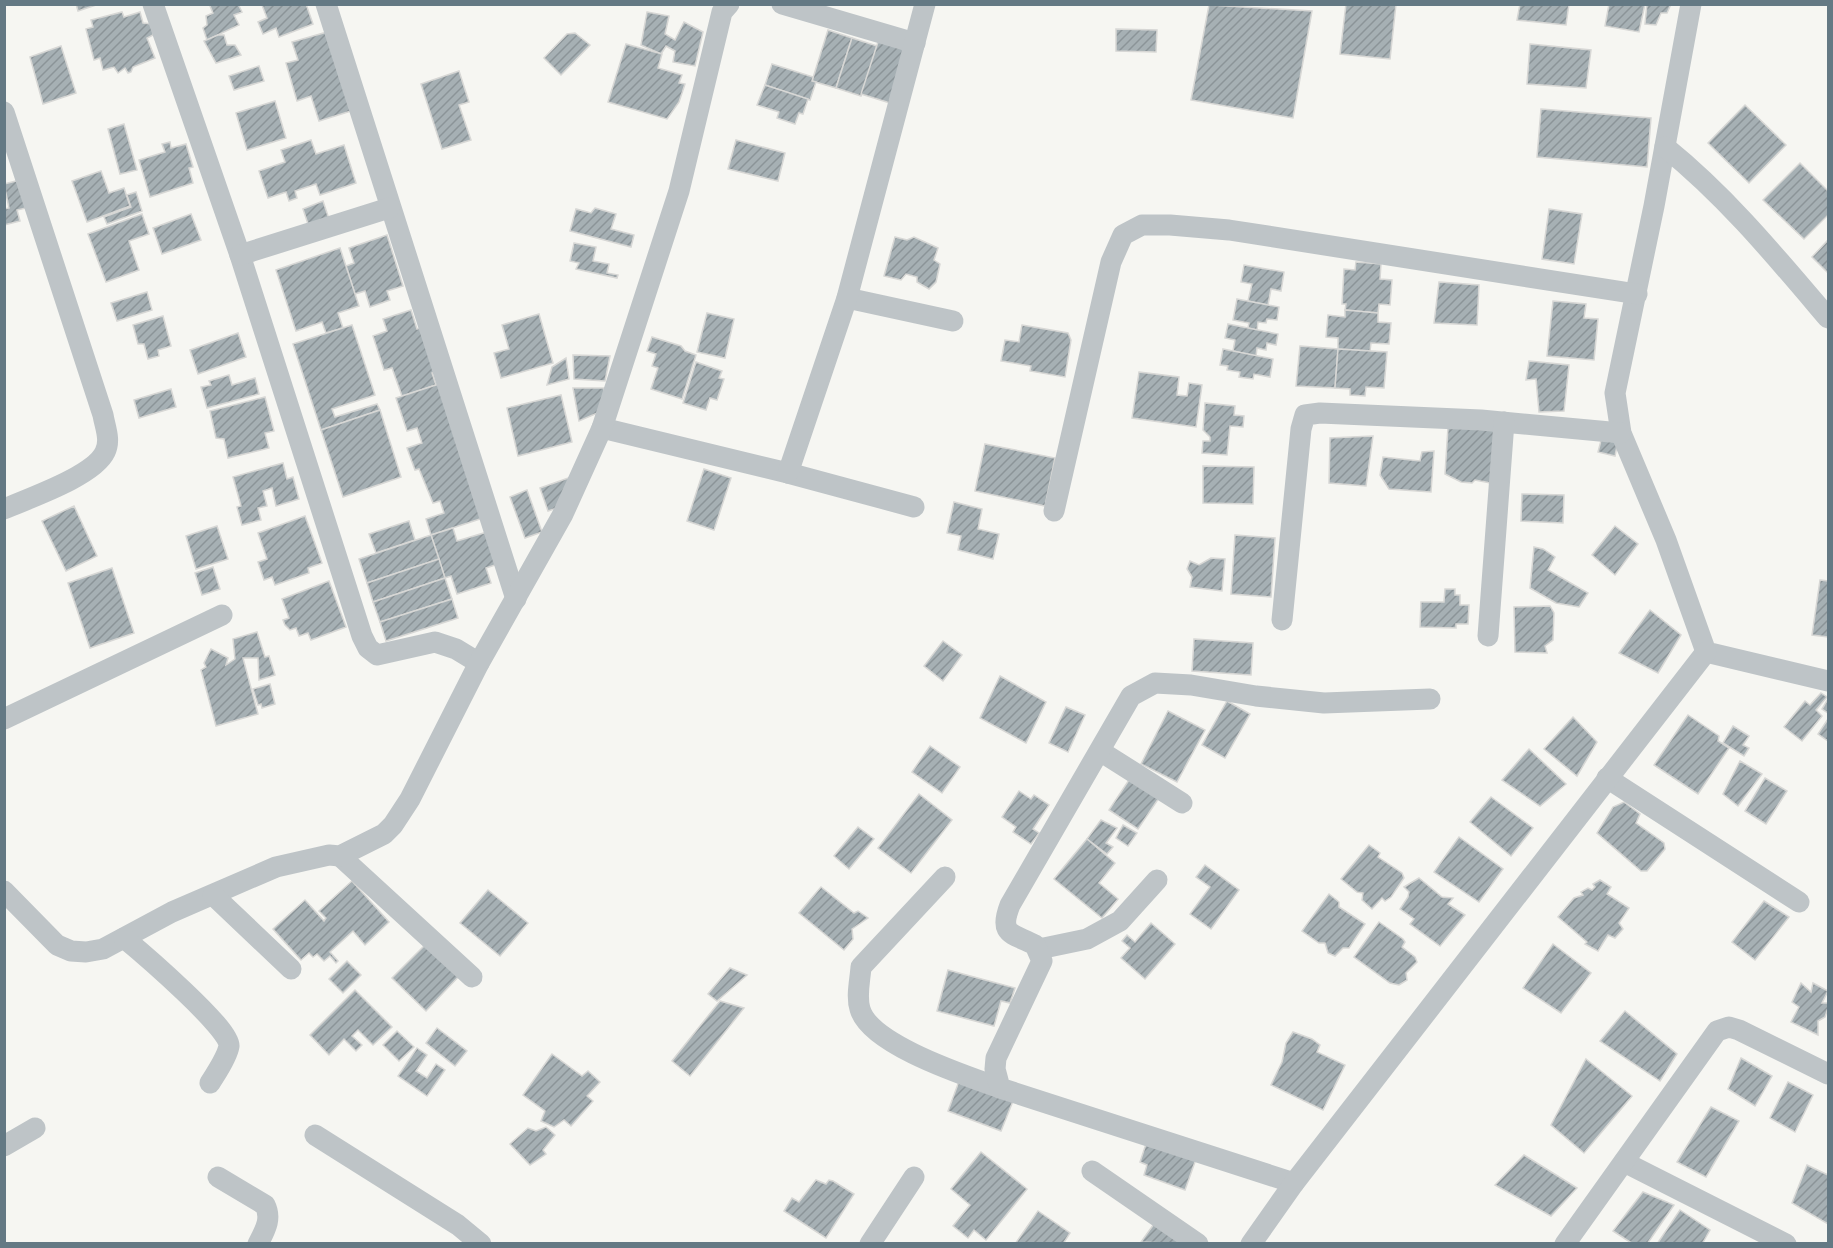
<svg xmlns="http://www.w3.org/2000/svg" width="1833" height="1248" font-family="'Asap Condensed',sans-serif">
	<defs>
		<pattern id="building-hatch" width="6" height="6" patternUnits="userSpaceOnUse" patternTransform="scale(1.5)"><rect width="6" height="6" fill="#a6b0b4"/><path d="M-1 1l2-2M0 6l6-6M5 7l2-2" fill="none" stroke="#8b9498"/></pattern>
	</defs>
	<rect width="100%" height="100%" fill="#f6f6f2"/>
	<g fill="url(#building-hatch)" stroke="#d7d7d5" stroke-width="1.5">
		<polygon points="76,4 99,4 78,11"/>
		<polygon points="213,4 238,4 242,12 234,15 239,25 207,40 203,28 207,25 206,16 213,13 210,6"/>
		<polygon points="306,4 313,24 279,37 276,28 263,34 258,22 267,18 262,5"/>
		<polygon points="1346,4 1396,4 1390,59 1340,54"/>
		<polygon points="1520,4 1569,4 1566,25 1517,20"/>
		<polygon points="1609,4 1645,4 1639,32 1605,26"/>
		<polygon points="1647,4 1671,4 1667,13 1661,13 1656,25 1645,24"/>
		<polygon points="1209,5 1312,11 1293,118 1191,100"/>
		<polygon points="122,12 124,17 140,12 143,23 152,24 153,35 147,38 155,58 133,67 131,72 128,73 125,68 118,73 114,67 103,70 100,58 94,60 86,29 93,27 91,20"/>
		<polygon points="647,12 669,16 665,34 675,40 684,22 703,32 695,66 673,62 675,51 666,46 661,54 641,45"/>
		<polygon points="1116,29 1157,30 1156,52 1116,51"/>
		<polygon points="828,30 852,38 836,88 812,81"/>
		<polygon points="327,32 351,111 319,121 311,96 297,101 286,63 298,60 292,42"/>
		<polygon points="575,33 590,45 561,75 544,58 567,34"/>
		<polygon points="218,35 224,35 227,45 235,45 241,55 216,63 204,41"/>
		<polygon points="852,38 877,46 861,96 836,88"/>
		<polygon points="879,39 907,48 890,103 861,94"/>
		<polygon points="626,44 662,54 658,68 682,75 679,83 685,84 679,102 667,119 608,102"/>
		<polygon points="1530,44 1591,50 1586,88 1527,84"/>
		<polygon points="61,46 76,93 43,104 30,57"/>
		<polygon points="772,64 813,77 812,81 816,82 810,100 765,85"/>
		<polygon points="259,66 264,81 234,90 229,76"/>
		<polygon points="459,71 469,102 459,105 471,140 442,149 421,84"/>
		<polygon points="765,85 808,99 803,114 799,113 795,124 777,118 779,112 757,105"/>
		<polygon points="275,101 286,138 247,150 236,113"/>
		<polygon points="1745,105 1786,145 1749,183 1708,143"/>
		<polygon points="1541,109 1651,118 1647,167 1537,157"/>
		<polygon points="124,124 137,170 120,174 108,129"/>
		<polygon points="311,140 316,154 344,145 356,183 320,195 316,184 295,191 297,198 289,201 286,192 268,198 259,171 285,162 281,150"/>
		<polygon points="736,140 785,153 778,181 728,169"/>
		<polygon points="170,142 171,148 186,144 193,167 189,168 193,183 150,197 139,160 165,152 162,144"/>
		<polygon points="1800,163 1828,191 1828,215 1804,239 1763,200"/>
		<polygon points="101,171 109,193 124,188 130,206 87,222 72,181"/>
		<polygon points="20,180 26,208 17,210 20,221 4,225 4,209 9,208 4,184"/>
		<polygon points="136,192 142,211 107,224 104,217 131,207 127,195"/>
		<polygon points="323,201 329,219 309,227 303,209"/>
		<polygon points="595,208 616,214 611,229 634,235 631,247 570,231 576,209 591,213"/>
		<polygon points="1549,209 1582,214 1574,264 1542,259"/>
		<polygon points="142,214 149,234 129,241 139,270 106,282 88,234"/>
		<polygon points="191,214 201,240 162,254 153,228"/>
		<polygon points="387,235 403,286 387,291 390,300 370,307 365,291 355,294 346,266 354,263 349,248"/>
		<polygon points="895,237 907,240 914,237 938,248 934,260 940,264 936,282 929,289 917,282 917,277 906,274 901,280 884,276"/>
		<polygon points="1828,240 1828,273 1812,257"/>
		<polygon points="574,243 596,247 593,261 609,264 607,273 618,275 617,278 576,269 579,263 570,261"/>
		<polygon points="340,248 359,306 338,313 343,328 326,333 322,322 296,331 276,270"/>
		<polygon points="1356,262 1381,264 1380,279 1392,280 1390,305 1379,304 1378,313 1345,310 1346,304 1342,304 1344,269 1355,270"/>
		<polygon points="1244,265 1284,272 1281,291 1271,289 1268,305 1248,301 1252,284 1241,282"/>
		<polygon points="1439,282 1479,285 1477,325 1434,323"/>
		<polygon points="147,292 152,310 117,321 111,303"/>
		<polygon points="1237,299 1279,307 1277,320 1267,319 1266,323 1258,322 1257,330 1248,328 1249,323 1233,320"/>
		<polygon points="1553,301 1586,304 1584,318 1598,319 1594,360 1547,356"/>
		<polygon points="411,310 417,329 423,327 437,371 432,373 436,385 402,396 392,368 384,370 373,336 387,331 383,319"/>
		<polygon points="1345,310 1378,313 1378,322 1391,323 1389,344 1371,343 1370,351 1338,349 1338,338 1326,337 1328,315 1345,317"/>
		<polygon points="707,313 734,319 725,358 697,352"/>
		<polygon points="539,314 553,363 501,378 494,353 509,349 502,325"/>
		<polygon points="163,316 171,346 158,350 159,356 148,359 144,344 138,344 133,325"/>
		<polygon points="1228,324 1278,334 1276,345 1267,343 1266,350 1257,348 1256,356 1233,351 1235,340 1225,338"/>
		<polygon points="352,325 375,395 332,409 335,417 377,404 380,410 321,430 293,344"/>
		<polygon points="1022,325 1068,333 1071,340 1065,377 1030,371 1031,366 1001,361 1005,340 1019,342"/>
		<polygon points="238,333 246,357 198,374 190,350"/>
		<polygon points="652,337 681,346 685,351 696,355 682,399 651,389 658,368 652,366 656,354 647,351"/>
		<polygon points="1300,346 1338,349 1335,388 1296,386"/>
		<polygon points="1223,349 1273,359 1270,377 1254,374 1253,379 1239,377 1240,372 1227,370 1228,366 1220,365"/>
		<polygon points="1338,349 1387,352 1384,388 1366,387 1365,396 1350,395 1350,389 1335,388"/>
		<polygon points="573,355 610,356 605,381 574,379"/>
		<polygon points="566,358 569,379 547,385 552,367"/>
		<polygon points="1529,361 1569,365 1564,411 1539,412 1536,379 1526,380"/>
		<polygon points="696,362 722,371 719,378 724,379 717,400 710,398 706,410 683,403"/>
		<polygon points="1139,372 1179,377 1177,395 1187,396 1189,383 1202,385 1196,427 1132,418"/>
		<polygon points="229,375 232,385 255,378 259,394 207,408 201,387 211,385 209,381"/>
		<polygon points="439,384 483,518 431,535 426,519 444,513 440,501 433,503 419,469 415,470 407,448 422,443 417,428 407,431 396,398"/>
		<polygon points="573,388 604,388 602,411 579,421"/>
		<polygon points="171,389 176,407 139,418 134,400"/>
		<polygon points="561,395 572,442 518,456 507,408"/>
		<polygon points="265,397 274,431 265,433 269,448 228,458 224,439 216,438 210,411"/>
		<polygon points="1205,403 1235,406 1234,415 1244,416 1243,427 1230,426 1227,455 1202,453 1203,441 1210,441 1210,437 1203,430"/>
		<polygon points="380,410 401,477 343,497 321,430"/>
		<polygon points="1448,427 1499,430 1496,484 1475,480 1472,483 1461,482 1445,474"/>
		<polygon points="1373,436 1366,486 1329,483 1330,438"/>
		<polygon points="1602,437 1618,441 1615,456 1598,452"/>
		<polygon points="985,444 1055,458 1045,506 975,491"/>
		<polygon points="1434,451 1431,492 1389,489 1380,475 1383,457 1420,461 1422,452"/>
		<polygon points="283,463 287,479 293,477 299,499 276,506 272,488 263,491 267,506 258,508 261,520 242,525 237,507 241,506 233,477"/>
		<polygon points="1203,466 1254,467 1253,504 1203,503"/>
		<polygon points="704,469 731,478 714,530 687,521"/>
		<polygon points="574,476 563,506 548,511 540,488"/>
		<polygon points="527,490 542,532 525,538 510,497"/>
		<polygon points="1522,494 1564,495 1563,523 1521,521"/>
		<polygon points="954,502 982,509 978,529 999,534 993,559 958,550 961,536 947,533"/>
		<polygon points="74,506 97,556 66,571 42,521"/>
		<polygon points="305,516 322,563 308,568 309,573 275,585 272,577 264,580 258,562 267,559 258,533"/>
		<polygon points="409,521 415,540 376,553 369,534"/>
		<polygon points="217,526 228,559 196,569 186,536"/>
		<polygon points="1615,526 1638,544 1615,575 1592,555"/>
		<polygon points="453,528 457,541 487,532 498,564 486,568 491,583 457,594 451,576 445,578 431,535"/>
		<polygon points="431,535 439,559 367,583 359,559"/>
		<polygon points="1235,535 1275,538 1271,597 1231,594"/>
		<polygon points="1534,547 1543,549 1555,557 1548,570 1588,593 1579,607 1556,603 1530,588"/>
		<polygon points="1211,558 1225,559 1222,591 1190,587 1192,577 1187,569 1190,561 1199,565"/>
		<polygon points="439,559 445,578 373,602 367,583"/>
		<polygon points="213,567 220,589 202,595 195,573"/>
		<polygon points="112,568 134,633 90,648 68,583"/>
		<polygon points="445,578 452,599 380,622 373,602"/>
		<polygon points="1820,580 1828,581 1828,637 1812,635"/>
		<polygon points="329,581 346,627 311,640 308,633 299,636 296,628 290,630 285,625 283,620 289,618 282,599"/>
		<polygon points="1445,589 1455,589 1455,595 1460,595 1460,605 1469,605 1468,624 1456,624 1456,628 1420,627 1421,602 1444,602"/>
		<polygon points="452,599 458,618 386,641 380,622"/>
		<polygon points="1550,606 1554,613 1553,640 1545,646 1547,653 1515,652 1514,607"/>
		<polygon points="1650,610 1681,635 1658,673 1619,653"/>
		<polygon points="257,632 265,657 269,656 275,675 259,680 258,658 243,658 258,714 216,726 201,670 206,667 204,663 211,649 228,658 226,665 235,659 233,639"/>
		<polygon points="1194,639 1253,643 1251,675 1192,671"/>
		<polygon points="943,641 962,655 943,681 924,666"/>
		<polygon points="1000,676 1046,702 1026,743 980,718"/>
		<polygon points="270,684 275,704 262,708 261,704 258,705 253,689"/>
		<polygon points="1821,693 1827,697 1816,710 1822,716 1802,741 1784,727 1805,701 1810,705"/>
		<polygon points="1828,699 1828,713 1822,709"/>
		<polygon points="1227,701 1250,714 1225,758 1202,745"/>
		<polygon points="1066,707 1085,715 1068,752 1049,743"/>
		<polygon points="1168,711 1205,730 1177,782 1141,764"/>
		<polygon points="1688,715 1719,736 1718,741 1729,748 1698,794 1654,765"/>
		<polygon points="1573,717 1597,742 1577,776 1544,749"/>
		<polygon points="1828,719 1828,741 1818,734"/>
		<polygon points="1733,726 1749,736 1743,745 1749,748 1744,756 1723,743"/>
		<polygon points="930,746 960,767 942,793 912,772"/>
		<polygon points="1529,749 1566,784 1540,806 1502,780"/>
		<polygon points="1740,761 1762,774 1738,806 1723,794"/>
		<polygon points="1133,774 1163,792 1138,829 1109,810"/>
		<polygon points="1765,778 1787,791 1766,824 1745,811"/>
		<polygon points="1019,791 1031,799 1034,795 1049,805 1033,829 1039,833 1031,844 1013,832 1016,827 1002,817"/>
		<polygon points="919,794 952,820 911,873 878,848"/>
		<polygon points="1491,797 1533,828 1511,856 1470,822"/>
		<polygon points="1624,802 1640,814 1636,823 1664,843 1665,849 1647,871 1641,871 1597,833 1613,807"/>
		<polygon points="1101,820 1117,828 1106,843 1113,847 1107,854 1087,839"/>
		<polygon points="1123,825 1137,833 1128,846 1116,838"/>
		<polygon points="858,827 874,839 849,869 834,856"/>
		<polygon points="1459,837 1503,869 1479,902 1434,872"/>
		<polygon points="1087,839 1115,863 1099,883 1118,899 1102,918 1054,879"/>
		<polygon points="1369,845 1380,853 1378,857 1402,873 1404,878 1391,897 1385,901 1382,898 1372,909 1362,900 1363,893 1357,892 1341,879"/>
		<polygon points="1205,865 1239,890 1211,929 1190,914 1210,887 1196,877"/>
		<polygon points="1419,878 1442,897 1453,898 1448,904 1465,915 1440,946 1410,924 1414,919 1400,909 1408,897 1409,892 1404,887"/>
		<polygon points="1600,880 1611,887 1607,894 1629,908 1619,923 1623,929 1615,938 1608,935 1598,951 1585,944 1587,942 1558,917 1574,898 1583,895 1581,892 1588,888 1592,890 1595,887 1593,884"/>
		<polygon points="352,881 389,922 365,945 353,931 330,952 338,961 336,963 330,956 324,961 317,954 313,957 309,953 301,960 273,929 305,900 324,921 326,918 319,911"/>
		<polygon points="821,887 854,913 858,911 868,918 852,929 853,939 844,950 799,913"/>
		<polygon points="488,890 528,923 500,956 460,923"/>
		<polygon points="1329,894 1339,902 1339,907 1365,924 1349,948 1343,948 1335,956 1328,953 1325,943 1319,943 1302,931"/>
		<polygon points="1764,901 1789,917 1755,960 1732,942"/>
		<polygon points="1379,922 1403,939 1405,942 1402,947 1415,957 1417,962 1406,973 1407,980 1399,985 1390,983 1354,957"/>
		<polygon points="1151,923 1175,944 1145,979 1121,958 1130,948 1122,941 1127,935 1135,942"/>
		<polygon points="428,942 461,974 426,1011 392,978"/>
		<polygon points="1553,944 1591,973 1561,1013 1523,988"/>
		<polygon points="347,961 361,975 343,993 329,979"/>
		<polygon points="730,968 747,975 717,1001 708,994"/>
		<polygon points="948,970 1015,988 1010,1003 1001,1001 994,1026 937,1011"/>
		<polygon points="1801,983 1811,992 1813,983 1828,991 1822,1003 1828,1003 1828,1008 1825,1017 1818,1021 1818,1035 1791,1022 1799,1007 1792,1002"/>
		<polygon points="355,990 392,1027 373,1045 358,1030 352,1036 362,1045 356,1051 344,1039 329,1055 310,1035"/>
		<polygon points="720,1001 744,1008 690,1076 672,1061"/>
		<polygon points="1625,1011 1677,1054 1660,1081 1600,1041"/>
		<polygon points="437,1028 467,1051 455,1066 426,1043"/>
		<polygon points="397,1031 414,1047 399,1061 383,1045"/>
		<polygon points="1293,1032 1312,1039 1320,1045 1317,1052 1345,1065 1323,1110 1271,1085 1282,1062 1286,1043"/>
		<polygon points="417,1048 427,1055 416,1071 427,1078 436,1064 445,1070 427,1096 398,1076"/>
		<polygon points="552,1054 582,1076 588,1071 600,1082 587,1096 593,1101 571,1126 564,1120 554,1127 541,1121 545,1111 523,1095"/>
		<polygon points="1741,1058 1772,1076 1755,1106 1728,1089"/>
		<polygon points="1586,1059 1632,1096 1584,1153 1551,1125"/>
		<polygon points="961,1076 1015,1096 1001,1131 948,1111"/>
		<polygon points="1788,1082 1813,1095 1795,1132 1770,1118"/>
		<polygon points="1711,1107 1739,1121 1706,1177 1677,1162"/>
		<polygon points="546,1127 555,1135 543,1150 546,1154 530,1165 510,1144 528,1128 536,1131"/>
		<polygon points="1147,1141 1196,1159 1185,1190 1144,1175 1147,1165 1140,1162"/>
		<polygon points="981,1152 1027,1189 986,1240 974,1230 968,1238 953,1226 970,1205 951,1189"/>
		<polygon points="1524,1155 1577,1188 1551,1216 1495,1185"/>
		<polygon points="1807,1165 1828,1175 1828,1224 1792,1203"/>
		<polygon points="816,1180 826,1184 829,1180 833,1181 854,1194 826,1238 784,1211 792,1198 799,1202"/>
		<polygon points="1643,1192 1674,1205 1647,1244 1633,1244 1613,1231"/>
		<polygon points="1680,1210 1710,1230 1702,1244 1657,1244"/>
		<polygon points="1038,1211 1070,1233 1063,1244 1015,1244"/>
		<polygon points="1159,1217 1187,1244 1141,1242"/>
	</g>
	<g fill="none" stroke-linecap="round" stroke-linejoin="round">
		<g stroke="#bec4c7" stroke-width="21">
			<polyline points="153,4 240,255 362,636 368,648 377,655 435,642 456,649 479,663"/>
			<polyline points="326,4 516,599"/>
			<polyline points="782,4 915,43"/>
			<polyline points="1691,4 1654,206 1615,393 1621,433 1666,540 1706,652 1828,681"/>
			<path d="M4 112 103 415C105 427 111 440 105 452 94 476 29 498 4 509"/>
			<path d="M1665 147C1727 197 1777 258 1828 318"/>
			<polyline points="240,255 389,208"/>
			<polyline points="847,298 953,321"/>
			<polyline points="602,428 788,473 914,507"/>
			<polyline points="788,473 847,298 925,4"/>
			<polyline points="1054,511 1111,262 1123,235 1142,225 1170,225 1229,230 1637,294"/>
			<polyline points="1282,620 1301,429 1305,415 1320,413 1481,420 1621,433"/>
			<polyline points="1488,636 1504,422"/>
			<polyline points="4,719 222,615"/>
			<polyline points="1100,751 1182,803"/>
			<polyline points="1607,778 1799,902"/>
			<polyline points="340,856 472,977"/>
			<path d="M945 877 861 967C860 981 856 996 860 1009 870 1045 967 1076 1000 1088"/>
			<polyline points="4,891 57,945 71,951 86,952 103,949 172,912 276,867 329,855 340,856 384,834 393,825 410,799 479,663 563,514 602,428 679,191 722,12 729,4"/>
			<polyline points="213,895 291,969"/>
			<path d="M124 938C141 952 232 1030 229 1046 227 1058 216 1073 210 1083"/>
			<polyline points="1039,949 1087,939 1120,921 1157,880"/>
			<polyline points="315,1135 458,1225 481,1244"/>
			<polyline points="4,1146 35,1128"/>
			<polyline points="1624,1162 1786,1244"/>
			<polyline points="1092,1171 1198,1244"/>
			<path d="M218 1177 265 1205C272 1219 265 1230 258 1244"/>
			<path d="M1294 1183 1000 1088 995 1069 996 1058 1042 961 1035 945C1013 933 998 936 1010 905L1131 696 1155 683 1191 685 1256 696 1324 703 1430 699"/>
			<polyline points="870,1244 914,1177"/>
			<polyline points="1251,1244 1294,1183 1706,652"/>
			<polyline points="1565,1244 1717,1031 1729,1027 1739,1030 1828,1074"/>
		</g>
	</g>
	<rect width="1833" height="1248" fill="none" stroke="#647984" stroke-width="12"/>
</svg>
